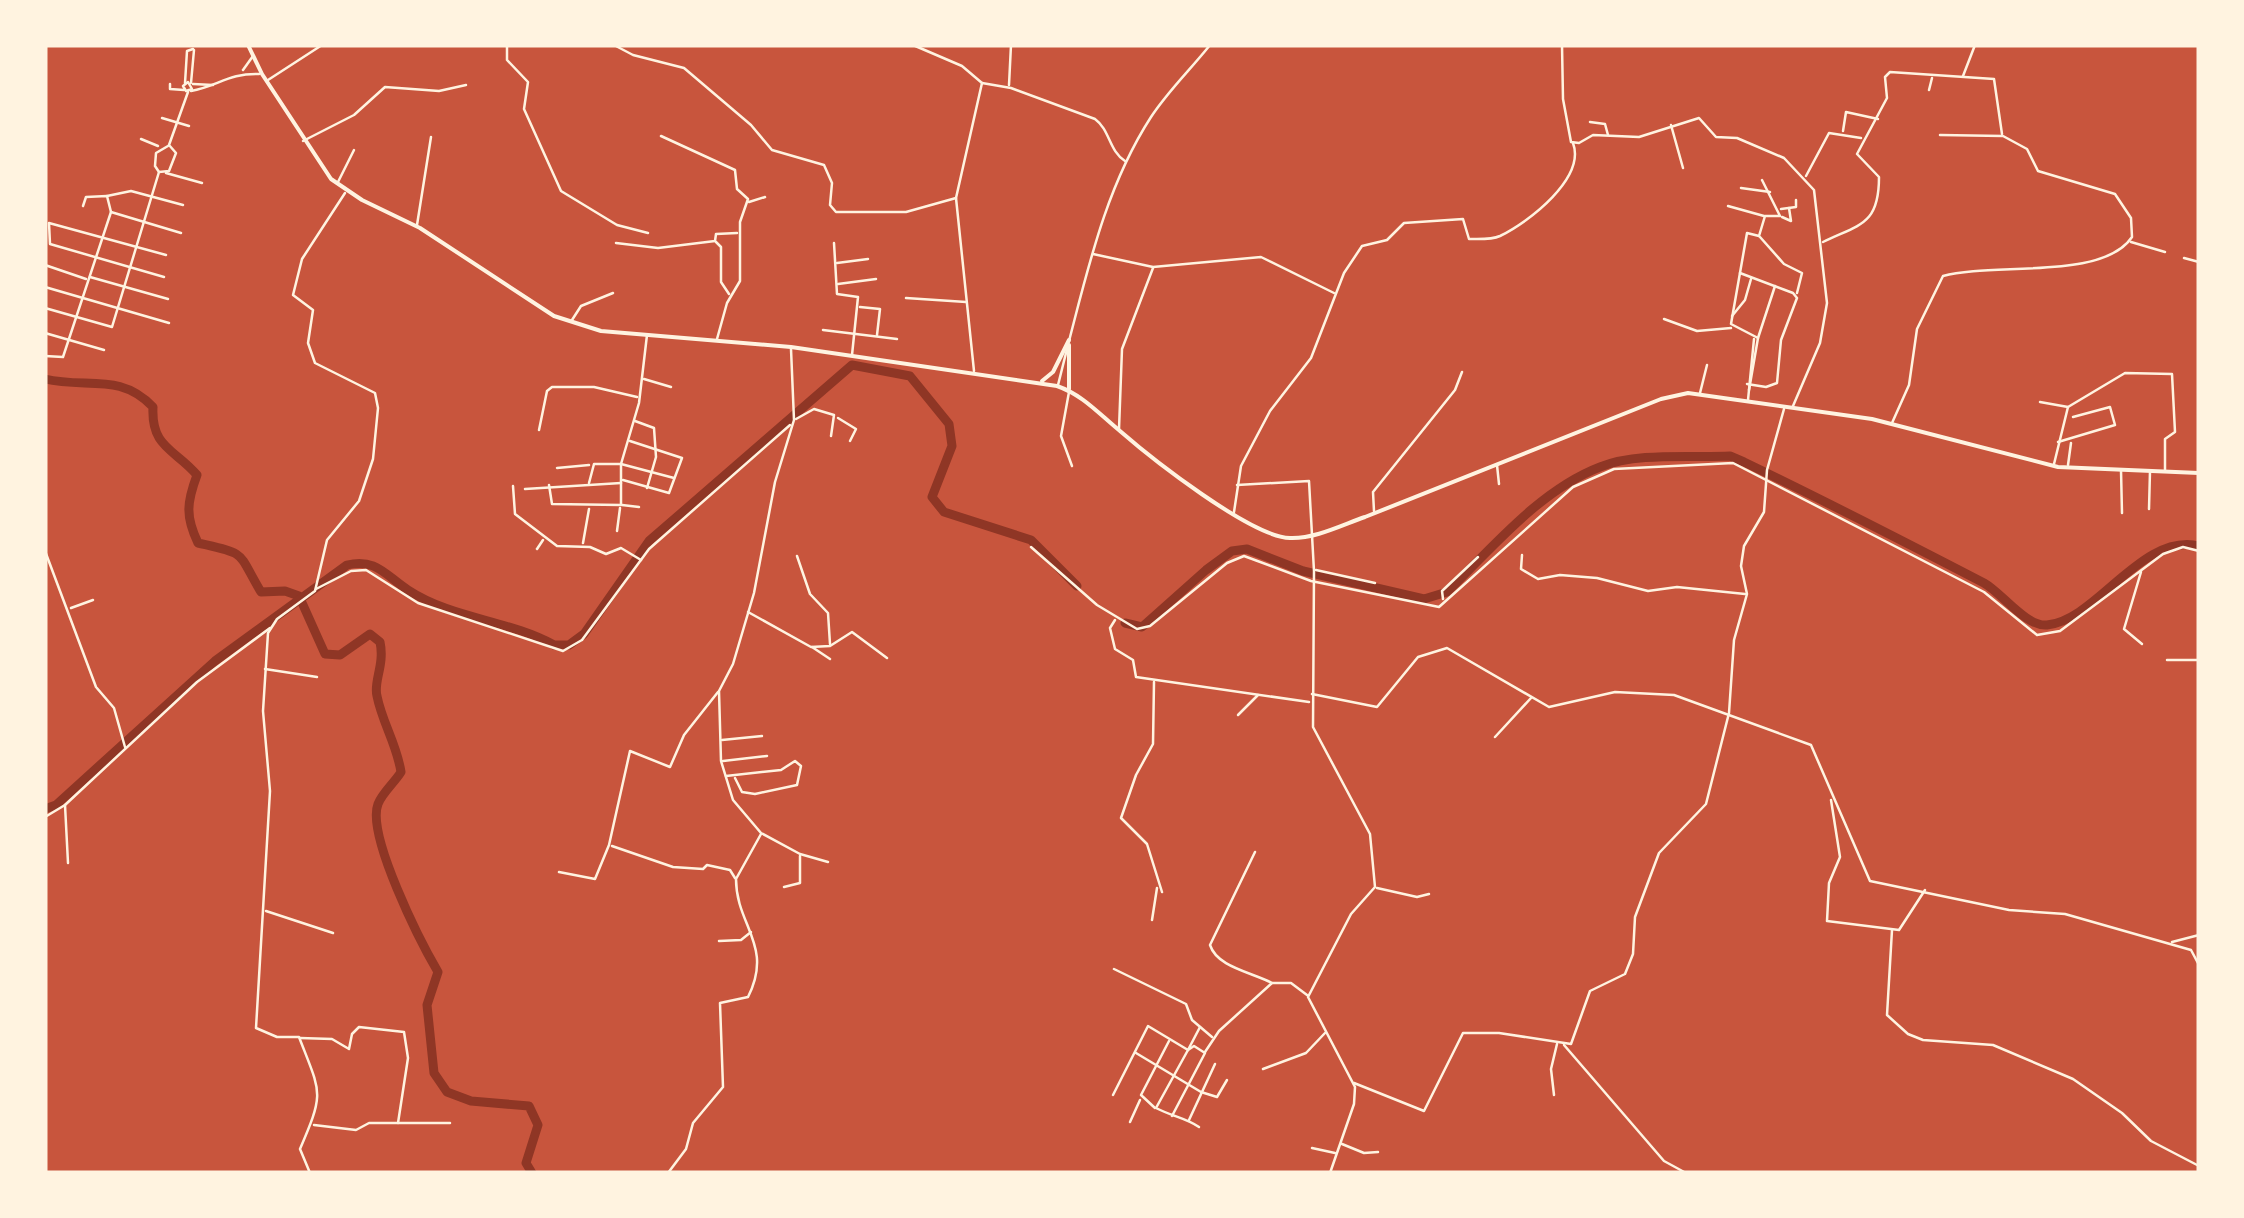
<svg xmlns="http://www.w3.org/2000/svg" width="2244" height="1218" font-family="'Roboto Condensed',sans-serif">
	<rect width="100%" height="100%" fill="#c8553d"/>
	<g fill="none" stroke-linecap="round" stroke-linejoin="round">
		<g stroke="#8f3625" stroke-width="9">
			<path d="M45 379C86 389 120 372 153 407 151 448 175 449 197 475 187 502 185 516 198 543 249 555 236 550 261 592L285 591 299 596 325 654 340 655 370 634 380 642C385 665 373 682 377 696 382 722 397 745 401 772 395 782 382 793 378 804 366 835 421 943 438 972L427 1005 434 1073 447 1092 471 1101 529 1106 538 1125 526 1163 532 1173"/>
			<path d="M1125 623 1142 627 1206 570 1232 551 1247 549 1303 571 1424 599 1447 592C1492 548 1540 490 1600 467 1638 452 1689 458 1730 456L1744 462C1825 501 1905 542 1984 583 2002 593 2026 627 2047 625 2096 621 2142 532 2199 546"/>
			<path d="M45 809 56 805 215 661 347 565C376 558 385 575 408 590 452 619 509 620 554 645H569L584 634 649 541 852 365 910 376 949 424 952 446 932 497 944 512 1031 540 1077 586"/>
		</g>
		<g stroke="#fff3e0" stroke-width="2.5">
			<polyline points="507,45 507,60 528,82 524,109 561,191 617,225 648,233"/>
			<polyline points="614,45 633,55 684,68 751,125 772,150 824,165 832,183 830,205 836,212 906,212 956,198"/>
			<polyline points="913,45 962,66 982,83 956,198 974,371"/>
			<polyline points="1562,45 1563,99 1571,142 1579,143 1593,135 1639,137 1699,118 1716,137 1737,138 1784,158 1814,190 1827,303 1820,343 1793,406"/>
			<polyline points="243,70 253,56"/>
			<polyline points="1963,76 1975,45"/>
			<polyline points="268,80 322,45"/>
			<polygon points="188,82 192,89 186,91 183,86"/>
			<polyline points="185,83 187,51 193,49"/>
			<polyline points="191,83 194,50"/>
			<path d="M982 83 1011 88 1095 119C1110 130 1109 151 1125 161"/>
			<polyline points="170,84 170,89 184,90"/>
			<polyline points="193,84 213,85"/>
			<polyline points="1009,85 1011,45"/>
			<polyline points="1929,90 1932,78"/>
			<path d="M191 91C218 86 229 73 259 74"/>
			<polyline points="162,118 189,126"/>
			<polyline points="1590,122 1605,124 1608,135"/>
			<polyline points="1671,125 1683,168"/>
			<polyline points="1843,131 1846,112 1878,119"/>
			<polyline points="661,136 735,170 737,189 748,199 740,222 740,281 727,303 717,339"/>
			<polyline points="141,139 158,146"/>
			<polyline points="303,141 354,115 385,87 439,91 466,85"/>
			<polyline points="159,172 155,166 156,153 168,146"/>
			<polyline points="166,173 202,183"/>
			<polyline points="1806,176 1829,133 1861,138"/>
			<polyline points="338,182 354,150"/>
			<polyline points="1741,188 1770,192"/>
			<polyline points="107,196 131,191 183,205"/>
			<polyline points="749,202 765,197"/>
			<polyline points="83,206 86,197 107,196 111,212"/>
			<polyline points="1728,206 1764,216"/>
			<polyline points="1781,209 1796,207 1796,200"/>
			<polyline points="1782,217 1791,221 1789,208"/>
			<polyline points="417,225 431,137"/>
			<polyline points="1760,237 1784,264 1802,273 1797,293"/>
			<polyline points="716,242 721,247 721,282 729,294"/>
			<path d="M1823 242C1860 224 1879 225 1879 177L1857 154 1887 98 1885 77 1890 72 1994 79 2002 134"/>
			<polyline points="2131,242 2165,252"/>
			<polyline points="616,243 658,248 715,241 716,234 737,233"/>
			<polyline points="834,243 837,294 858,297 852,355"/>
			<polyline points="1093,254 1153,267 1261,257 1334,293"/>
			<polyline points="2184,258 2199,262"/>
			<polyline points="837,263 868,259"/>
			<polyline points="45,265 86,279"/>
			<polyline points="1740,273 1793,293 1797,298 1781,340 1777,383 1766,387 1747,384"/>
			<polyline points="90,277 168,299"/>
			<polyline points="164,277 50,244 49,223 166,255"/>
			<polyline points="838,284 876,279"/>
			<polyline points="45,287 169,323"/>
			<polyline points="906,298 966,302"/>
			<polyline points="860,307 880,309 877,335"/>
			<polyline points="45,308 112,327 159,172 169,171 176,153 169,145 188,92"/>
			<polyline points="1732,316 1745,300 1751,279"/>
			<polyline points="1664,319 1697,331 1731,328"/>
			<polyline points="572,320 581,306 613,293"/>
			<polyline points="823,330 897,339"/>
			<polyline points="45,333 104,350"/>
			<polyline points="1758,338 1731,324 1747,233 1759,236 1765,216 1780,216 1762,180"/>
			<polyline points="791,349 794,420 775,482 754,593 733,664 719,691 721,761 733,800 761,833 800,854 828,862"/>
			<polyline points="45,356 63,357 111,212 181,233"/>
			<polyline points="644,379 671,387"/>
			<polyline points="1749,390 1758,338 1775,286"/>
			<polyline points="1069,392 1061,436 1072,466"/>
			<polyline points="1700,393 1707,365"/>
			<polyline points="1748,400 1754,339"/>
			<polyline points="2040,402 2068,407"/>
			<polyline points="838,418 856,429 850,441"/>
			<polyline points="796,419 814,409 834,415 831,436"/>
			<polyline points="635,421 654,428 656,457 647,488"/>
			<path d="M1892 423 1909 385 1917 329 1943 276C1991 262 2103 281 2132 237L2131 218 2115 194 2038 171 2027 149 2003 136 1940 135"/>
			<polyline points="1119,429 1122,349 1153,268"/>
			<polyline points="539,430 547,391 552,387 594,387 637,397"/>
			<polyline points="2058,442 2115,425 2110,407 2073,417"/>
			<polyline points="2054,464 2068,407 2125,373 2172,374 2175,432 2165,439 2165,470"/>
			<polyline points="1497,465 1499,484"/>
			<polyline points="2068,465 2071,443"/>
			<polyline points="557,468 589,465"/>
			<polyline points="2121,470 2122,513"/>
			<polyline points="623,480 669,493 682,458 630,441"/>
			<polyline points="589,483 594,464 621,464 674,478"/>
			<polyline points="549,485 552,504 621,505 621,464 639,403 647,335"/>
			<polyline points="1237,485 1309,481 1314,571 1313,727 1370,834 1375,887 1351,914 1308,997 1355,1087 1354,1104 1330,1173"/>
			<polyline points="513,486 515,514 557,546 590,547 606,554 621,548 641,560"/>
			<polyline points="525,489 621,483"/>
			<polyline points="622,505 639,507"/>
			<polyline points="2149,509 2150,471"/>
			<polyline points="1374,511 1373,492 1455,390 1462,372"/>
			<path d="M1234 512 1241 466 1270 411 1311 358 1344 273 1362 246 1387 240 1404 223 1463 219 1469 239C1479 239 1491 240 1500 236 1529 222 1586 178 1573 143"/>
			<polyline points="617,531 620,508"/>
			<polyline points="583,543 589,509"/>
			<polyline points="1031,547 1097,605 1137,629 1150,626 1227,563 1244,556 1311,581 1439,607 1573,487 1614,469 1733,463 1984,592 2037,635 2060,631 2163,554 2183,547 2199,551"/>
			<polyline points="537,549 543,540"/>
			<polyline points="45,551 96,687 114,708 125,747"/>
			<polyline points="1522,555 1521,569 1538,579 1560,575 1597,578 1648,591 1677,587 1745,594"/>
			<polyline points="797,556 810,594 828,613 830,644"/>
			<polyline points="1316,570 1375,583"/>
			<polyline points="2141,572 2124,629 2142,644"/>
			<polyline points="316,589 351,571 366,570 418,603 563,651 582,640 649,549 790,425"/>
			<polyline points="1443,599 1442,591 1478,557"/>
			<polyline points="71,608 93,600"/>
			<polyline points="748,612 811,647 830,646 852,632 887,658"/>
			<polyline points="1115,620 1110,628 1115,649 1133,660 1136,677 1309,702"/>
			<polyline points="812,647 830,659"/>
			<polyline points="2167,660 2199,660"/>
			<polyline points="265,669 317,677"/>
			<polyline points="1154,682 1153,744 1136,775 1121,818 1147,844 1162,892"/>
			<polyline points="1312,694 1377,707 1418,657 1447,648 1549,707 1615,692 1674,695 1811,745 1870,881 2009,910 2065,914 2191,950 2199,965"/>
			<polyline points="1238,715 1258,695"/>
			<polyline points="1495,737 1531,698"/>
			<polyline points="722,740 762,736"/>
			<polyline points="723,761 767,756"/>
			<polyline points="726,776 781,770 795,761 801,766 797,785 755,794 742,792 735,778"/>
			<polyline points="1831,800 1840,857 1829,883 1827,921 1899,930 1925,890"/>
			<polyline points="65,805 68,863"/>
			<polyline points="45,817 65,805 197,682 270,628"/>
			<polyline points="612,846 673,867 703,869 707,865 730,870 735,878"/>
			<path d="M1255 852 1210 945C1217 967 1251 972 1272 983"/>
			<polyline points="559,872 595,879 609,845 630,751 670,767 684,735 718,692"/>
			<polyline points="784,887 800,883 800,856"/>
			<polyline points="1377,888 1417,897 1429,894"/>
			<polyline points="266,911 333,933"/>
			<polyline points="1152,920 1157,888"/>
			<polyline points="1892,930 1887,1015 1908,1034 1923,1040 1993,1045 2073,1079 2122,1113 2151,1141 2199,1166"/>
			<polyline points="719,941 741,940 751,932"/>
			<polyline points="2172,942 2199,935"/>
			<polyline points="1114,969 1186,1004 1192,1020 1212,1037"/>
			<polyline points="300,1038 332,1039 349,1049 352,1034 359,1027 404,1032 408,1058 398,1123"/>
			<polyline points="1564,1045 1664,1161 1686,1173"/>
			<polyline points="1205,1052 1219,1031 1272,983 1291,983 1307,995"/>
			<polyline points="1136,1053 1201,1092 1217,1097 1227,1080"/>
			<polyline points="1263,1069 1306,1053 1325,1033"/>
			<polyline points="1354,1083 1424,1111 1463,1033 1499,1033 1571,1044 1590,991 1625,974 1633,954 1635,917 1659,853 1706,804 1729,713 1734,640 1747,594 1741,566 1744,546 1764,512 1767,470 1784,409"/>
			<polyline points="1113,1095 1148,1026 1188,1050 1200,1027"/>
			<polyline points="1554,1095 1551,1069 1557,1044"/>
			<polyline points="1155,1108 1141,1095 1169,1041"/>
			<path d="M1172 1116 1205 1053 1194 1046 1188 1050 1156 1108C1171 1116 1186 1118 1199 1127"/>
			<polyline points="1189,1120 1215,1064"/>
			<polyline points="1130,1122 1140,1100"/>
			<polyline points="314,1125 356,1130 369,1123 450,1123"/>
			<polyline points="1342,1144 1364,1153 1378,1152"/>
			<polyline points="1312,1148 1335,1153"/>
			<path d="M310 1173 300 1149C325 1091 321 1094 299 1037H277L256 1028 270 791 263 711 268 633 277 619 315 591 327 540 359 501 373 459 378 408 375 393 315 363 308 343 313 310 293 295 302 259 345 193"/>
			<path d="M668 1173 686 1149 693 1123 723 1087 720 1003 748 997C774 945 736 926 736 879L761 834"/>
		</g>
		<g stroke="#fff3e0" stroke-width="2.5">
			<path d="M1069 341C1089 264 1107 185 1151 117 1168 91 1191 69 1210 45"/>
			<polyline points="1058,385 1067,349"/>
		</g>
		<g stroke="#fff3e0" stroke-width="4">
			<path d="M248 45 262 74 331 179 362 200 420 228 554 316 601 331 791 347 1057 386C1083 395 1099 414 1120 431 1151 458 1251 537 1290 538 1315 539 1342 525 1365 517L1661 399 1688 393 1872 419 2058 467 2199 473"/>
			<polyline points="1069,345 1069,389"/>
			<polyline points="1042,381 1053,372 1069,340"/>
		</g>
	</g>
	<rect width="2244" height="1218" fill="none" stroke="#fff3e0" stroke-width="95"/>
</svg>
